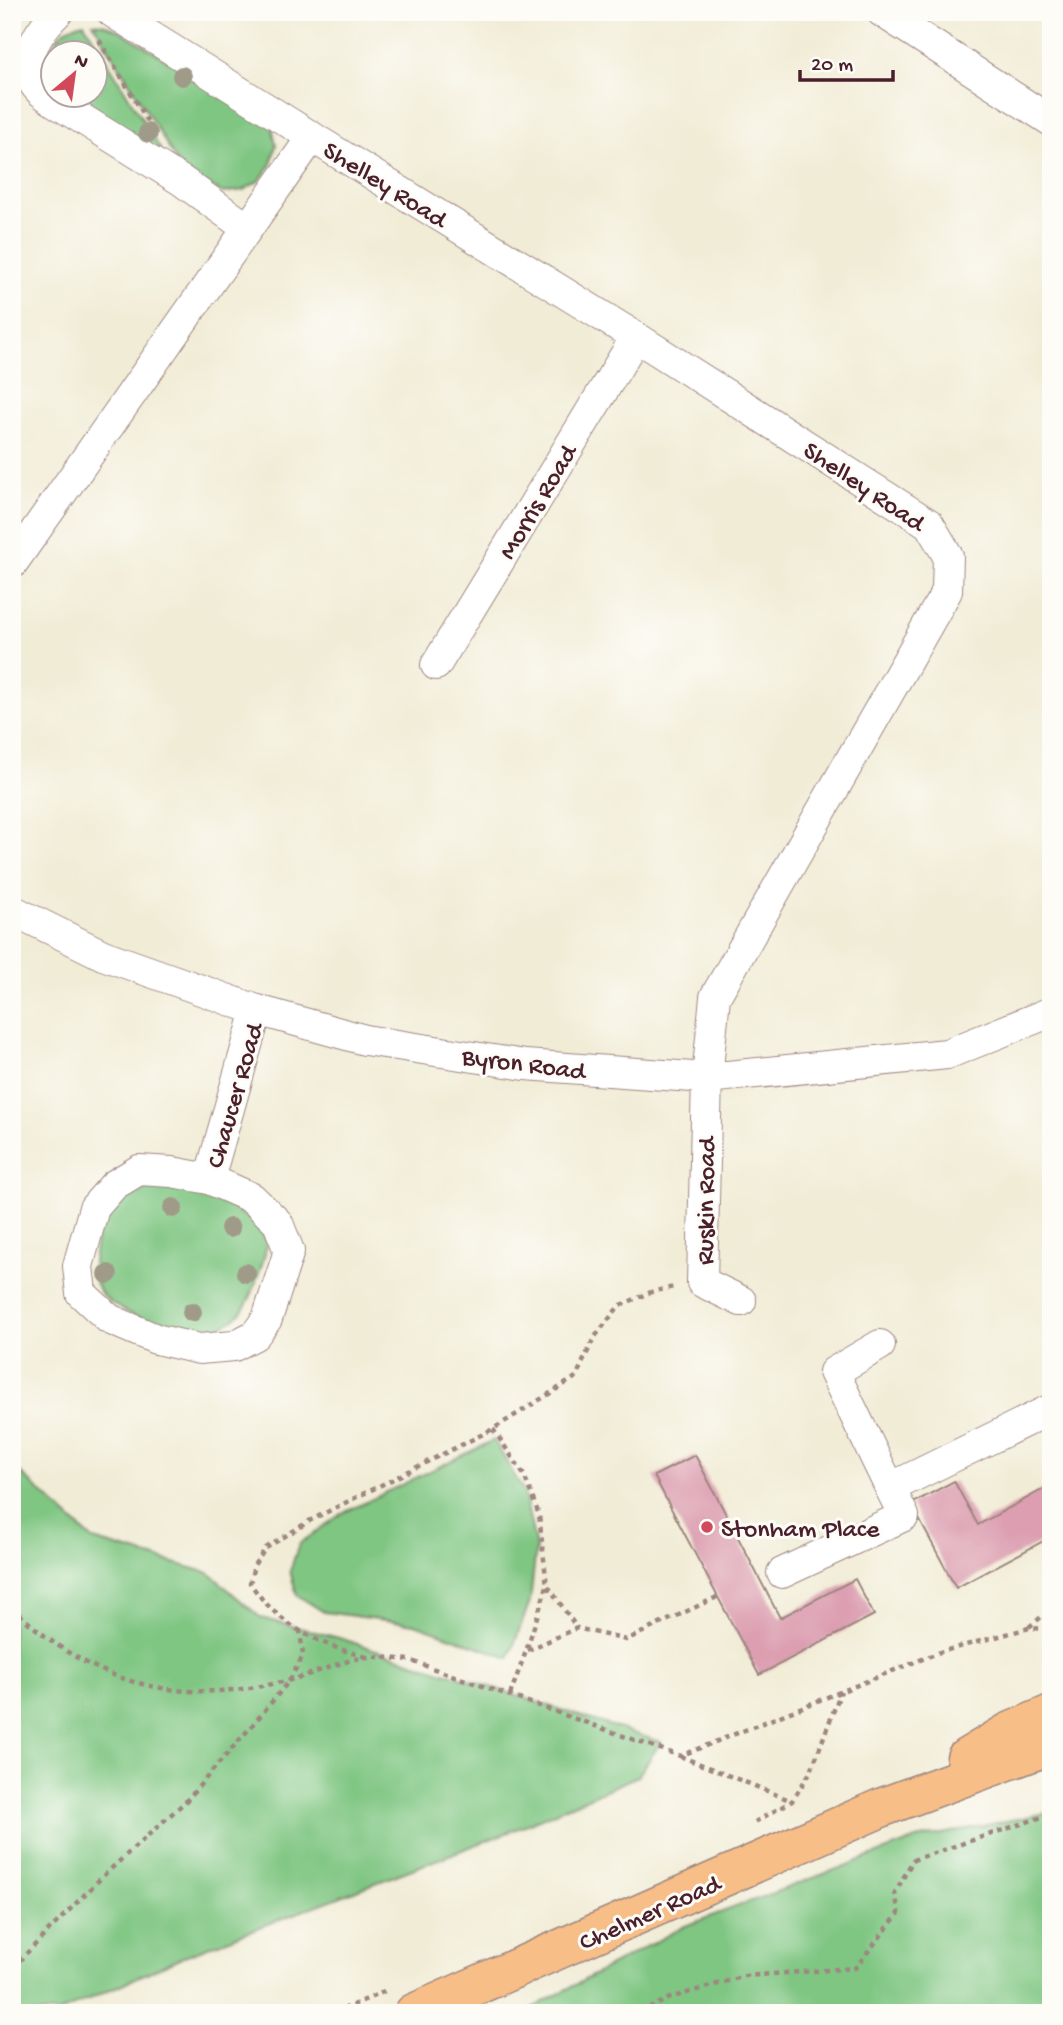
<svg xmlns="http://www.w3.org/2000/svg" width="1063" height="2025" font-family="'Gochi Hand',sans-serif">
	<rect width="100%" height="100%" fill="#fdfcf7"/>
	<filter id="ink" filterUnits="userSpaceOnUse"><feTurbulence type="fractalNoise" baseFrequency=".0143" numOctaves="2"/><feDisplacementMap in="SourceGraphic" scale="14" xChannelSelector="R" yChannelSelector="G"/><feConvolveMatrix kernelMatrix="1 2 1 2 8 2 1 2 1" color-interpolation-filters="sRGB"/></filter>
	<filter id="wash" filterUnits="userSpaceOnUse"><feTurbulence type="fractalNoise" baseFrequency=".00686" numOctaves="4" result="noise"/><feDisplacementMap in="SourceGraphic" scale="28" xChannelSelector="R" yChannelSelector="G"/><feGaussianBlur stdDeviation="1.57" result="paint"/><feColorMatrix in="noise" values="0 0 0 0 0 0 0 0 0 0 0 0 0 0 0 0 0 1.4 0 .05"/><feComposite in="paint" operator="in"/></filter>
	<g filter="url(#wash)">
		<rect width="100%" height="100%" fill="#f1ecd6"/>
		<g fill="#7fc682" stroke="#647256" stroke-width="2">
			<path d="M84 23 167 160 71 95 94 94V52H52V62C51 40 62 26 84 23Z"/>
			<polygon points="93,23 103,24 120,31 272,125 276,145 271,164 260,180 244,190 223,193 182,170"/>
			<path d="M162 1181 236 1204 235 1210C246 1216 257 1223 263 1234 269 1245 264 1259 260 1270 250 1300 244 1323 208 1330 202 1331 194 1334 187 1333 172 1332 156 1324 142 1319 80 1293 91 1274 100 1217L107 1219C116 1194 135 1187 160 1187Z"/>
			<polygon points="494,1440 524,1492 536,1548 530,1601 509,1658 415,1624 324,1612 297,1595 290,1571 299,1544 341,1514"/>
			<polygon points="12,1465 93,1540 209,1573 261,1618 339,1638 661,1742 638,1776 509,1832 187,1955 58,2013 12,2013"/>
			<polygon points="1051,1812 1051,2013 523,2013 685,1926 917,1839"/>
		</g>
		<g id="blocks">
			<g fill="#dc9eb0">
				<polygon points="695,1455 780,1618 855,1579 874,1615 759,1675 654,1476"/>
				<polygon points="954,1481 978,1525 1051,1485 1051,1537 956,1588 911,1504"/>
			</g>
		</g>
	</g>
	<g filter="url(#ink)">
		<use href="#blocks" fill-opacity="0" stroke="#9e8680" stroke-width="2"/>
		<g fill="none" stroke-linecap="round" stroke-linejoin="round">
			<g stroke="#9e8680" stroke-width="32">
				<g id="minor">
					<path d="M58 12C42 27 20 57 32 80 37 90 46 96 55 102L182 181 247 228"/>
					<polyline points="112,12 312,137"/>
					<polyline points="882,12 1051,121"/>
					<polyline points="12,564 312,137 636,337 929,524 948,556 947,591 715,997 707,1078 702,1282 741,1301"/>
					<polyline points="436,665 636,337"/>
					<polyline points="12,910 103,955 257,1010 365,1040 525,1065 707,1078 947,1054 1051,1012"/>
					<polyline points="209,1179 172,1172 139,1170 114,1185 94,1208 78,1266 81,1293 109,1319 156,1339 199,1349 234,1346 255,1335 267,1319 289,1251 278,1223 252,1198 209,1179 257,1010"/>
					<polyline points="880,1345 834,1372 890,1488 1051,1409"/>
					<polyline points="782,1573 904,1516 890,1488"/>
				</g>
			</g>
			<g stroke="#9e8680" stroke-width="41">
				<g id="major">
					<polyline points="966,1758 1009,1732 1051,1714"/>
					<polyline points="414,2013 883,1807 1051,1745"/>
				</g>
			</g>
			<g stroke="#9e8680" stroke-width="4.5" stroke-dasharray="5 5" stroke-linecap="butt">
				<polyline points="99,40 149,123"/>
				<polyline points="493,1429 524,1475 539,1515 547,1586 526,1651 577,1628 626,1640 717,1597"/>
				<polyline points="548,1586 577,1628"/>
				<path d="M12 1607C93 1687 181 1707 290 1680 313 1675 345 1659 367 1657 380 1656 396 1659 409 1660L680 1756 940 1652 1029 1628 1051 1629"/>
				<polyline points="1029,1627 1051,1609"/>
				<path d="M366 1657C316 1643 280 1627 250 1583L254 1565 266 1548 311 1520 493 1429 576 1377 594 1338 619 1306 651 1292 674 1287"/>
				<polyline points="510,1695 526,1651"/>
				<polyline points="680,1756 792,1801"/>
				<polyline points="755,1822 792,1801 811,1771 841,1691"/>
				<polyline points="12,1968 104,1875 186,1801 256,1721 289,1681 303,1656 300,1630"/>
				<polyline points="334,2013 388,1990"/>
				<polyline points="640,2013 670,1998 745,1976 855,1968 899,1913 895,1893 913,1860 1051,1814"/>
			</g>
			<use href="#minor" stroke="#fff" stroke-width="30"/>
			<use href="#major" stroke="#f7be87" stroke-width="38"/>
		</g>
		<g fill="#a09b88">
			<circle cx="182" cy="76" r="10"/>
			<circle cx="148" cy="133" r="10"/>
			<circle cx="173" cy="1208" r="10"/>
			<circle cx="230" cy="1228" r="10"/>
			<circle cx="246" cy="1273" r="10"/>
			<circle cx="108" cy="1274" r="10"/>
			<circle cx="192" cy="1312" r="10"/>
		</g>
	</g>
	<circle fill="#d1495b" stroke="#fdfcf7" stroke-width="2.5" cx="707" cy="1527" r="7"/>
	<g text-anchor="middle" stroke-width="6" stroke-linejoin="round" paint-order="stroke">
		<g font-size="26" fill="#4a1f2b" stroke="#fdfcf7">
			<text transform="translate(386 183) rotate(32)" y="9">Shelley Road</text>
			<text transform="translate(865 485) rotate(34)" y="9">Shelley Road</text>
			<text transform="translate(536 501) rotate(-59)" y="9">Morris Road</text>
			<text transform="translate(524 1062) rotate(7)" y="9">Byron Road</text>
			<text transform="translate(233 1095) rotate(-74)" y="9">Chaucer Road</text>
			<text transform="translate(704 1201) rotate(-89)" y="9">Ruskin Road</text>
			<text transform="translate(649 1911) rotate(-24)" y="9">Chelmer Road</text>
		</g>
		<g font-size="26" fill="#4a1f2b" stroke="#fdfcf7" text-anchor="start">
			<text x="721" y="1536">Stonham Place</text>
		</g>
	</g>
	<rect width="1063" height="2025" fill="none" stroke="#fdfcf7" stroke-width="42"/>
	<g transform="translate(74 74) rotate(29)"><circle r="33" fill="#fdfcf7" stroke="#b5a4a5" stroke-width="2"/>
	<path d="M0-5L12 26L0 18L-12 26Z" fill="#d1495b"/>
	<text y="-10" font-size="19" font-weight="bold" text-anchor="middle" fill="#4a1f2b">N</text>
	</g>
	<path d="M800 70v10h93v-10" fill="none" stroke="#4a1f2b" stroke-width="3.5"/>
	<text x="811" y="70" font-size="21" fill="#4a1f2b" stroke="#fdfcf7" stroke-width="5" paint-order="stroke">20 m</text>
</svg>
